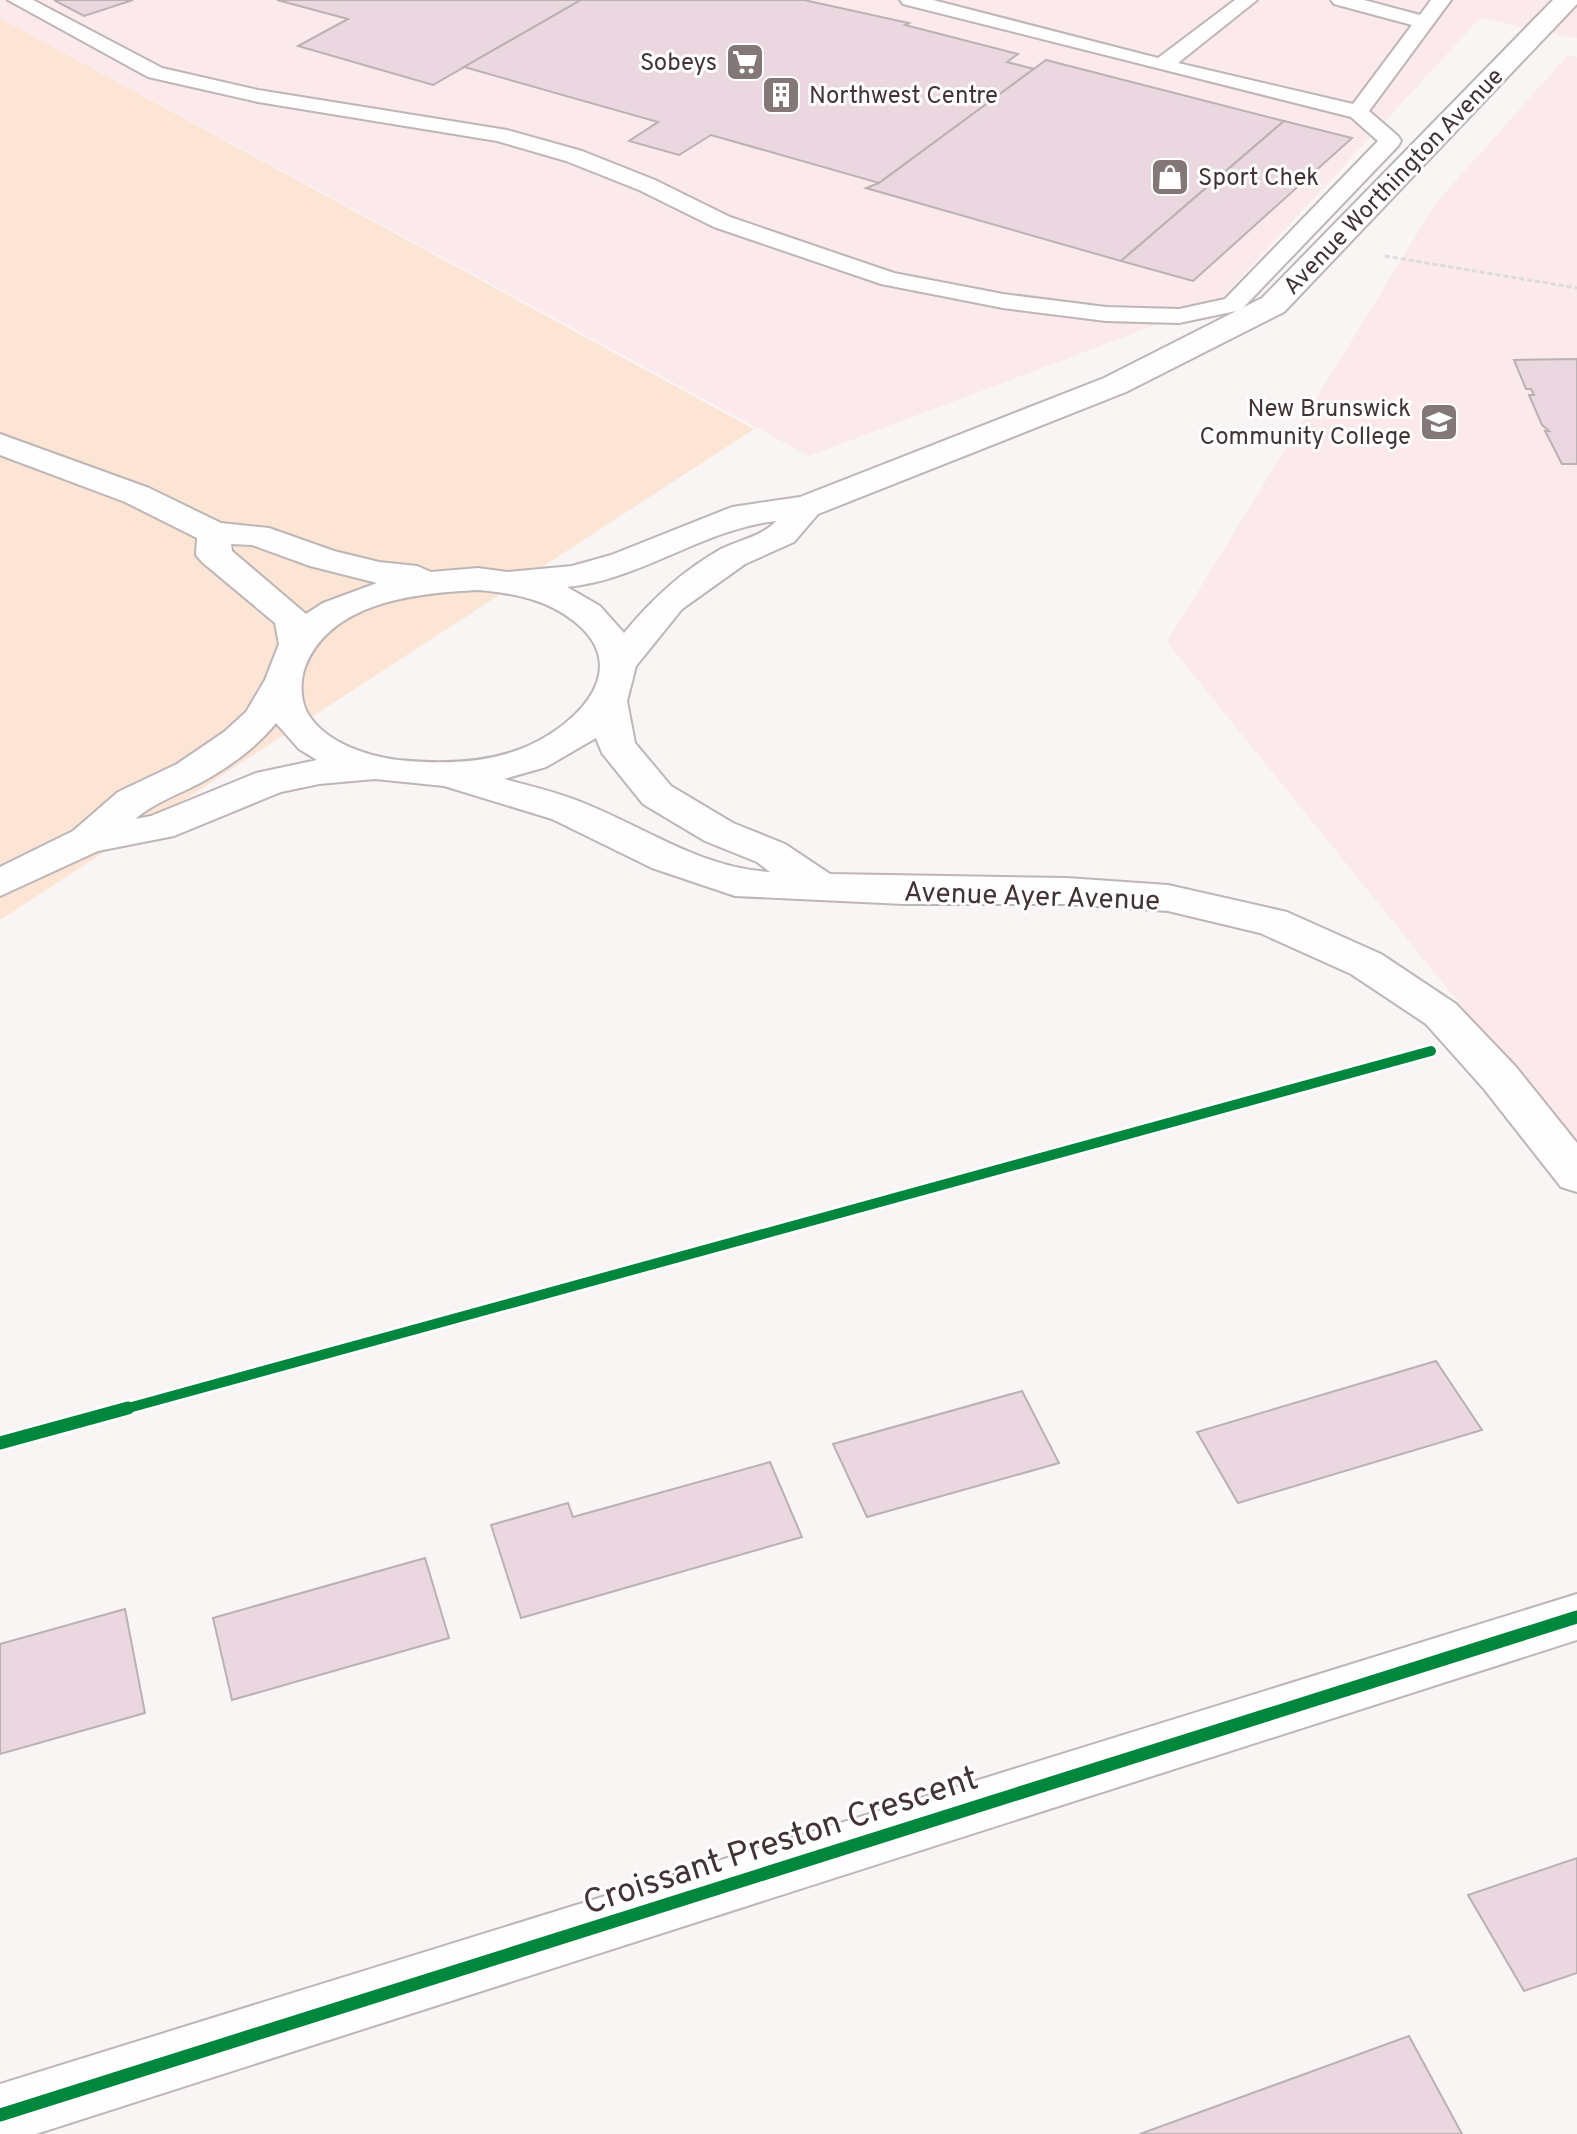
<svg xmlns="http://www.w3.org/2000/svg" width="1577" height="2134" font-family="Overpass,sans-serif">
	<rect width="100%" height="100%" fill="#f9f5f5"/>
	<g fill="#fce9eb">
		<polygon points="0,0 1577,0 1577,38 1480,18 1219,301 809,456 0,18"/>
		<polygon points="1568,55 1577,57 1577,1149 1167,642 1436,203"/>
	</g>
	<polygon fill="#fce5d5" points="0,18 754,429 0,920"/>
	<g fill="#ebd7e0" stroke="#b9b1b4" stroke-width="2">
		<polygon points="54,0 133,0 84,16"/>
		<polygon points="277,0 581,0 433,85 298,46 348,19"/>
		<polygon points="581,0 804,0 909,23 905,25 1018,54 1007,62 1034,69 879,183 711,135 679,155 629,141 658,122 464,67"/>
		<polygon points="1046,60 1284,121 1121,261 866,188 879,183"/>
		<polygon points="1284,121 1352,138 1193,281 1121,261"/>
		<polygon points="1577,359 1577,464 1562,464 1545,431 1549,431 1542,425 1529,395 1534,395 1531,389 1526,389 1514,360"/>
		<polygon points="1436,1361 1482,1430 1238,1503 1197,1432"/>
		<polygon points="1022,1391 1059,1463 867,1517 833,1444"/>
		<polygon points="770,1462 802,1537 521,1618 491,1525 568,1503 573,1517"/>
		<polygon points="425,1558 449,1638 232,1700 213,1618"/>
		<polygon points="125,1609 145,1713 0,1754 0,1644"/>
		<polygon points="1577,1858 1577,1973 1524,1991 1468,1895"/>
		<polygon points="1409,2036 1462,2134 1140,2134"/>
	</g>
	<g fill="none" stroke-linecap="round" stroke-linejoin="round">
		<g stroke="#beb5b6" stroke-width="4">
			<polygon id="service" points="8,0 33,0 162,68 258,90 507,130 582,151 655,180 730,217 894,273 1003,294 1106,307 1179,309 1225,299 1378,141 1351,117 903,4 900,0 933,0 1158,58 1235,0 1257,0 1178,63 1353,104 1412,25 1334,4 1331,0 1364,0 1420,15 1431,0 1451,0 1369,111 1398,136 1401,141 1398,146 1241,310 1179,323 1106,321 1003,308 881,284 714,227 639,190 566,161 497,141 258,102 148,77"/>
		</g>
		<g stroke="#beb5b6" stroke-width="4">
			<g id="minor">
				<path d="M1553 0H1577V4L1284 312 1126 392 818 514 794 542 745 564 682 609 636 666 627 701 635 743 671 786 733 823 785 844 830 874 1067 878 1168 885 1287 912 1381 954 1456 1004 1516 1067 1577 1143V1192L1561 1187 1484 1089 1426 1024 1351 974 1260 933 1168 911 1067 904H904L735 896 652 868 552 819 444 786 375 779 319 784 281 792 174 836 98 851 0 896V867L73 831 118 792 177 764 224 732 246 712 265 680 279 644 275 623 202 562 196 555 197 538 125 502 0 455V434L149 488 221 523 269 528 334 551 379 562 417 566 431 572 478 568 507 572 572 566 611 555 732 507 800 497 1104 378 1262 298ZM776 521C763 536 739 540 721 549 682 571 652 599 624 633L600 606 567 587C641 580 703 529 776 521ZM231 544 252 545 310 566 377 583 323 603 306 614 232 551ZM478 590C513 593 547 599 575 622 637 672 570 731 518 750 480 764 438 764 398 760 367 756 326 743 308 714 300 700 300 681 305 667 331 601 417 593 478 590ZM276 723 299 749 317 760 256 773 151 816 135 819C155 802 180 794 202 782 229 767 257 747 276 723ZM596 738 602 753 643 804 705 841 757 862 770 872C700 868 645 827 581 802 556 792 529 786 504 779L546 767Z"/>
				<polygon points="1577,1594 1577,1640 36,2134 0,2134 0,2084"/>
			</g>
		</g>
		<polyline stroke="#dcdbdb" stroke-width="3" stroke-dasharray="5 3" stroke-linecap="butt" points="1385,256 1577,288"/>
		<use href="#service" fill="#fefefe" fill-rule="evenodd"/>
		<use href="#minor" fill="#fefefe" fill-rule="evenodd"/>
		<g stroke="#fff" stroke-width="15">
			<polyline id="cycleway-far1" points="121,1410 1431,1051"/>
		</g>
		<g stroke="#fff" stroke-width="18">
			<g id="cycleway">
				<polyline points="0,1443 128,1408"/>
				<polyline points="0,2115 1577,1617"/>
			</g>
		</g>
		<use href="#cycleway-far1" stroke="#00873e" stroke-width="10"/>
		<use href="#cycleway" stroke="#00873e" stroke-width="13"/>
	</g>
	<defs>
		<g id="supermarket-square" transform="scale(2)"><rect x="-9" y="-9" width="18" height="18" rx="4" fill="#837778" stroke="#fff"/><path d="M-6-5.5h2.5l.6 2H6L4.5 2H-2.5L-4.4-4H-6ZM-1.5 3.2a1.3 1.3 0 1 0 .1 0ZM3 3.2a1.3 1.3 0 1 0 .1 0Z" fill="#fff"/></g>
		<g id="building-square" transform="scale(2)"><rect x="-9" y="-9" width="18" height="18" rx="4" fill="#837778" stroke="#fff"/><path d="M-4-6H4V6H1V3H-1V6H-4ZM-2.5-4.3h1.7v1.8h-1.7ZM.8-4.3h1.7v1.8H.8ZM-2.5-1h1.7V.8h-1.7ZM.8-1h1.7V.8H.8Z" fill="#fff"/></g>
		<g id="shop-square" transform="scale(2)"><rect x="-9" y="-9" width="18" height="18" rx="4" fill="#837778" stroke="#fff"/><path d="M-5-2.5h2.3a2.7 3.5 0 0 1 5.4 0H5L5.5 6h-11ZM-1.5-2.5h3a1.5 2.3 0 0 0-3 0Z" fill="#fff"/></g>
		<g id="university-square" transform="scale(2)"><rect x="-9" y="-9" width="18" height="18" rx="4" fill="#837778" stroke="#fff"/><path d="M0-5L7-2L0 1L-7-2ZM-4 1L0 2.5L4 1V4Q0 6-4 4Z" fill="#fff"/></g>
	</defs>
	<g fill-rule="evenodd">
		<use href="#supermarket-square" x="745" y="62"/>
		<use href="#building-square" x="781" y="95"/>
		<use href="#shop-square" x="1170" y="177"/>
		<use href="#university-square" x="1439" y="422"/>
	</g>
	<g text-anchor="middle" stroke-width="6" stroke-linejoin="round" paint-order="stroke">
		<g font-size="24" fill="#433334" stroke="#fff" text-anchor="end">
			<text x="717" y="70">Sobeys</text>
			<text x="809" y="103" text-anchor="start">Northwest Centre</text>
			<text x="1198" y="185" text-anchor="start">Sport Chek</text>
			<text x="1411" y="416">New Brunswick<tspan x="1411" dy="28">Community College</tspan></text>
		</g>
		<g font-size="24" fill="#433334" stroke="#fff">
			<text transform="translate(1393 181) rotate(-46)" y="8">Avenue Worthington Avenue</text>
		</g>
		<g font-size="28" fill="#433334" stroke="#fff">
			<text transform="translate(1032 895) rotate(2)" y="10">Avenue Ayer Avenue</text>
		</g>
		<g font-size="34" fill="#433334" stroke="#fff">
			<text transform="translate(780 1839) rotate(-18)" y="12">Croissant Preston Crescent</text>
		</g>
	</g>
</svg>
